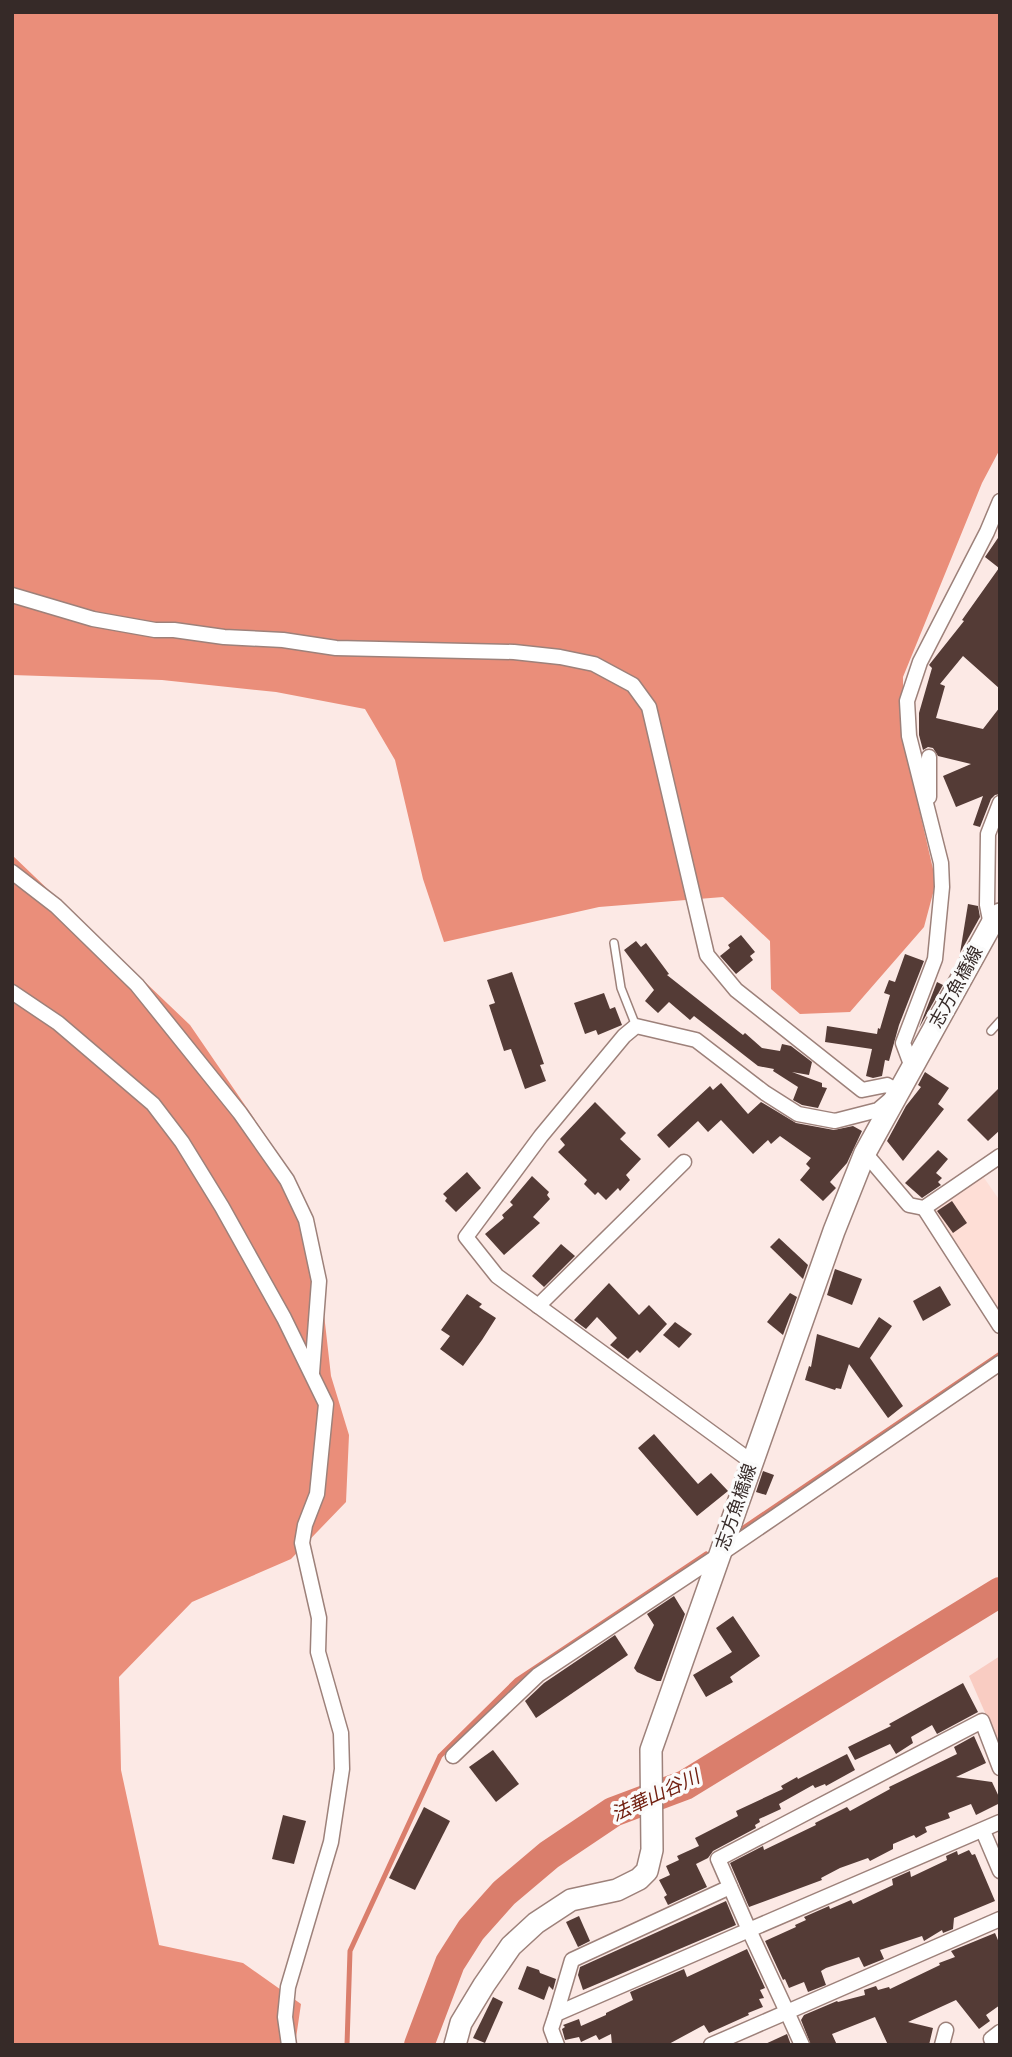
<svg xmlns="http://www.w3.org/2000/svg" width="1012" height="2057" font-family="'Public Sans','Noto Sans JP',sans-serif">
	<rect width="100%" height="100%" fill="#fce9e5"/>
	<polygon fill="#feded6" points="982,1175 1000,1201 1000,1313 933,1214 935,1207"/>
	<polygon fill="#f9ccc2" points="1000,1656 1000,1747 969,1676"/>
	<g fill="#ea8e7a">
		<polygon points="12,12 1000,12 1000,449 982,483 903,677 903,739 936,882 924,927 850,1012 800,1014 771,989 770,941 723,897 599,907 444,942 423,879 395,760 365,709 276,692 162,680 12,675"/>
		<polygon points="12,855 190,1025 288,1168 314,1226 331,1376 349,1435 346,1502 291,1559 192,1602 119,1677 121,1770 159,1945 243,1963 301,2004 295,2045 12,2045"/>
	</g>
	<g fill="none" stroke-linecap="round" stroke-linejoin="round">
		<g stroke="#da7e6c" stroke-width="5">
			<polyline points="742,1529 1000,1354"/>
			<polyline points="347,2045 350,1951 440,1756 517,1680 706,1554"/>
		</g>
		<polyline stroke="#da7e6c" stroke-width="30" points="419,2045 450,1963 471,1930 504,1893 549,1855 613,1812 685,1785 1000,1592"/>
	</g>
	<g fill="#543b36">
		<polygon points="1000,535 1000,689 963,656 940,684 945,686 936,718 983,729 1000,707 1000,794 995,795 991,799 980,827 973,825 983,796 956,807 943,776 971,764 938,756 933,748 928,747 923,750 919,735 919,713 932,668 929,665 964,621 962,620 999,568 985,557"/>
		<polygon points="968,904 978,906 980,917 960,953"/>
		<polygon points="741,935 755,952 750,956 753,960 736,974 720,956 730,948 728,945"/>
		<polygon points="636,941 641,947 646,943 669,974 667,975 743,1035 745,1033 762,1048 780,1051 782,1044 791,1046 812,1062 809,1075 792,1072 822,1083 822,1087 827,1088 818,1108 802,1105 793,1100 798,1087 773,1071 774,1069 758,1066 694,1016 690,1020 669,1002 658,1013 645,1001 654,990 624,950"/>
		<polygon points="905,954 924,961 899,1025 889,1061 885,1060 882,1076 873,1078 866,1076 872,1049 825,1042 827,1026 877,1034 878,1028 880,1029 890,995 884,993 889,980 895,982"/>
		<polygon points="512,972 544,1064 540,1065 546,1081 525,1089 511,1049 504,1051 489,1005 495,1003 487,980"/>
		<polygon points="937,982 943,985 919,1028"/>
		<polygon points="604,993 610,1009 615,1007 622,1025 598,1035 596,1030 585,1034 574,1003"/>
		<polygon points="925,1072 949,1088 938,1104 944,1109 903,1161 887,1141 906,1106 921,1087 918,1085"/>
		<polygon points="721,1083 748,1114 761,1102 796,1123 834,1130 853,1126 862,1131 847,1163 830,1182 836,1188 823,1201 800,1180 810,1168 806,1164 811,1158 780,1136 771,1144 768,1140 753,1154 721,1120 708,1132 698,1121 669,1148 657,1135 710,1086 713,1090"/>
		<polygon points="1000,1087 1000,1130 988,1141 967,1120"/>
		<polygon points="595,1102 626,1133 620,1139 641,1159 626,1175 630,1180 620,1191 618,1188 606,1200 598,1192 595,1195 584,1184 587,1180 558,1152 565,1145 560,1139"/>
		<polygon points="938,1150 948,1159 936,1173 942,1178 938,1182 941,1185 922,1198 905,1183"/>
		<polygon points="467,1172 481,1188 456,1212 445,1201 447,1198 443,1194"/>
		<polygon points="532,1176 549,1192 547,1195 550,1199 533,1217 540,1223 504,1255 485,1234 504,1218 502,1215 513,1205 510,1202"/>
		<polygon points="952,1201 967,1223 953,1233 937,1211"/>
		<polygon points="779,1238 808,1265 803,1279 770,1247"/>
		<polygon points="561,1244 575,1256 544,1287 532,1276"/>
		<polygon points="835,1269 862,1279 852,1305 827,1295"/>
		<polygon points="609,1283 639,1315 649,1305 667,1324 640,1353 637,1350 628,1359 610,1345 617,1338 597,1317 586,1329 574,1320"/>
		<polygon points="940,1286 951,1305 923,1321 913,1301"/>
		<polygon points="790,1293 797,1297 783,1335 767,1322"/>
		<polygon points="467,1294 482,1304 479,1307 496,1318 482,1340 463,1366 440,1349 450,1336 441,1330"/>
		<polygon points="879,1317 892,1326 870,1358 903,1406 888,1418 849,1364 841,1389 836,1388 835,1390 805,1380 809,1366 811,1367 817,1334 859,1348"/>
		<polygon points="675,1322 692,1334 679,1348 663,1335"/>
		<polygon points="654,1434 698,1484 711,1473 728,1491 697,1516 638,1448"/>
		<polygon points="763,1471 774,1475 766,1495 756,1492"/>
		<polygon points="674,1596 685,1614 661,1681 657,1681 637,1672 634,1668 654,1625 647,1614"/>
		<polygon points="733,1616 760,1656 730,1677 733,1682 706,1697 693,1675 732,1652 716,1628"/>
		<polygon points="615,1635 628,1655 536,1718 525,1701 544,1683"/>
		<polygon points="963,1683 978,1712 937,1734 932,1725 911,1737 913,1743 896,1754 890,1744 855,1760 848,1747 891,1726 889,1724"/>
		<polygon points="974,1736 986,1763 956,1777 992,1782 1000,1799 1000,1803 976,1815 971,1804 948,1813 950,1818 925,1827 927,1832 916,1838 914,1835 893,1844 893,1849 870,1861 868,1858 840,1868 821,1878 822,1880 749,1907 730,1863 763,1846 764,1850 816,1825 815,1823 847,1807 850,1811 890,1789 889,1787 957,1754 954,1747"/>
		<polygon points="493,1750 519,1784 496,1802 469,1767"/>
		<polygon points="847,1754 855,1770 826,1786 825,1784 815,1788 813,1785 779,1804 781,1809 759,1819 760,1822 755,1825 756,1828 713,1851 708,1858 696,1864 707,1887 668,1905 664,1897 667,1895 659,1880 670,1875 666,1866 679,1860 677,1856 699,1846 695,1838 738,1816 736,1811 783,1789 781,1786 797,1777 798,1779"/>
		<polygon points="424,1807 450,1821 415,1890 389,1878"/>
		<polygon points="283,1815 306,1821 294,1864 272,1859"/>
		<polygon points="969,1850 972,1855 975,1854 995,1901 954,1918 953,1929 943,1933 942,1930 924,1941 922,1936 880,1950 884,1959 864,1967 859,1957 826,1968 821,1971 826,1985 808,1992 804,1982 789,1988 785,1979 783,1980 765,1941 796,1927 795,1925 806,1920 804,1917 829,1906 830,1909 851,1900 853,1904 893,1885 892,1879 910,1871 911,1877 947,1860 946,1856 957,1851 958,1855"/>
		<polygon points="726,1901 736,1925 583,1990 578,1975 580,1967"/>
		<polygon points="579,1916 590,1941 578,1947 566,1922"/>
		<polygon points="995,1933 1000,1945 1000,2005 986,2015 990,2021 979,2029 956,2000 908,2022 933,2028 929,2045 888,2045 875,2017 832,2034 837,2045 811,2045 801,2020 804,2015 837,2001 838,2002 865,1995 864,1990 876,1986 878,1990 889,1987 890,1989 940,1965 939,1963 955,1957 951,1951"/>
		<polygon points="747,1949 765,1988 760,1990 764,1998 759,1999 763,2007 748,2013 749,2015 709,2033 704,2025 667,2045 612,2045 611,2034 599,2040 596,2035 581,2042 579,2037 565,2040 562,2029 565,2027 563,2025 579,2019 581,2026 606,2015 606,2013 633,2000 630,1992 684,1969 687,1977"/>
		<polygon points="527,1966 539,1970 540,1973 556,1979 553,1990 549,1986 544,2000 518,1989"/>
		<polygon points="493,1997 503,2002 485,2043 473,2038"/>
		<polygon points="787,2034 791,2045 763,2045"/>
	</g>
	<g fill="none" stroke-linecap="round" stroke-linejoin="round">
		<g stroke="#9d817a" stroke-width="10">
			<g id="service">
				<polyline points="614,943 621,988 636,1026"/>
				<polyline points="991,1031 1000,1021"/>
			</g>
		</g>
		<g stroke="#9d817a" stroke-width="17">
			<g id="minor">
				<polyline points="12,595 93,619 155,630 174,630 224,637 283,640 336,648 514,652 560,657 594,664 633,685 649,707 707,955 736,990 862,1090 887,1085 899,1092 878,1110 835,1121 798,1114 765,1093 696,1040 636,1026 624,1036 541,1136 466,1237 497,1276 752,1462"/>
				<polyline points="929,797 929,757"/>
				<polyline points="12,872 56,906 137,985 240,1113 287,1180 306,1220 319,1281 312,1373"/>
				<polyline points="991,925 987,905 988,834 1000,803"/>
				<polyline points="12,992 58,1023 153,1104 182,1142 222,1207 284,1318 326,1404 317,1494 305,1525 302,1543 319,1618 318,1652 341,1733 342,1769 331,1842 288,1987 285,2017 289,2045"/>
				<polyline points="912,1067 903,1043 935,959 942,887 941,863 909,736 907,701 920,662 987,532 1000,501"/>
				<polyline points="865,1153 909,1205 924,1208 1000,1156"/>
				<polyline points="924,1208 1000,1326"/>
				<polyline points="538,1306 684,1162"/>
				<polyline points="453,1756 538,1675 719,1555 1000,1363"/>
				<polyline points="1000,1768 982,1721 718,1859 749,1930 1000,1822"/>
				<polyline points="983,1831 1000,1871"/>
				<polyline points="556,2014 572,1960 730,1887"/>
				<polyline points="991,2039 1000,2032"/>
				<polyline points="557,2045 551,2029 556,2014 749,1930 787,2012 1000,1919"/>
				<polyline points="711,2045 787,2012 802,2045"/>
				<polyline points="942,2045 946,2030"/>
			</g>
		</g>
		<g stroke="#9d817a" stroke-width="24">
			<polyline id="secondary" points="455,2045 461,2023 484,1985 511,1946 536,1923 571,1900 617,1890 639,1879 647,1871 652,1850 651,1750 834,1231 865,1153 991,925 1000,914"/>
		</g>
		<use href="#service" stroke="#fff" stroke-width="7"/>
		<use href="#minor" stroke="#fff" stroke-width="14"/>
		<use href="#secondary" stroke="#fff" stroke-width="21"/>
	</g>
	<g text-anchor="middle" stroke-width="7" stroke-linejoin="round" paint-order="stroke">
		<g font-size="18" fill="#362a28" stroke="#fbfbfb">
			<text transform="translate(956 987) rotate(-61)" y="6">志方魚橋線</text>
			<text transform="translate(736 1507) rotate(-71)" y="6">志方魚橋線</text>
		</g>
		<g font-size="19" font-style="italic" fill="#722112" stroke="#fbfbfb">
			<text transform="translate(655 1795) rotate(-25)" y="7">法華山谷川</text>
		</g>
	</g>
	<rect width="1012" height="2057" fill="none" stroke="#362a28" stroke-width="28"/>
</svg>
